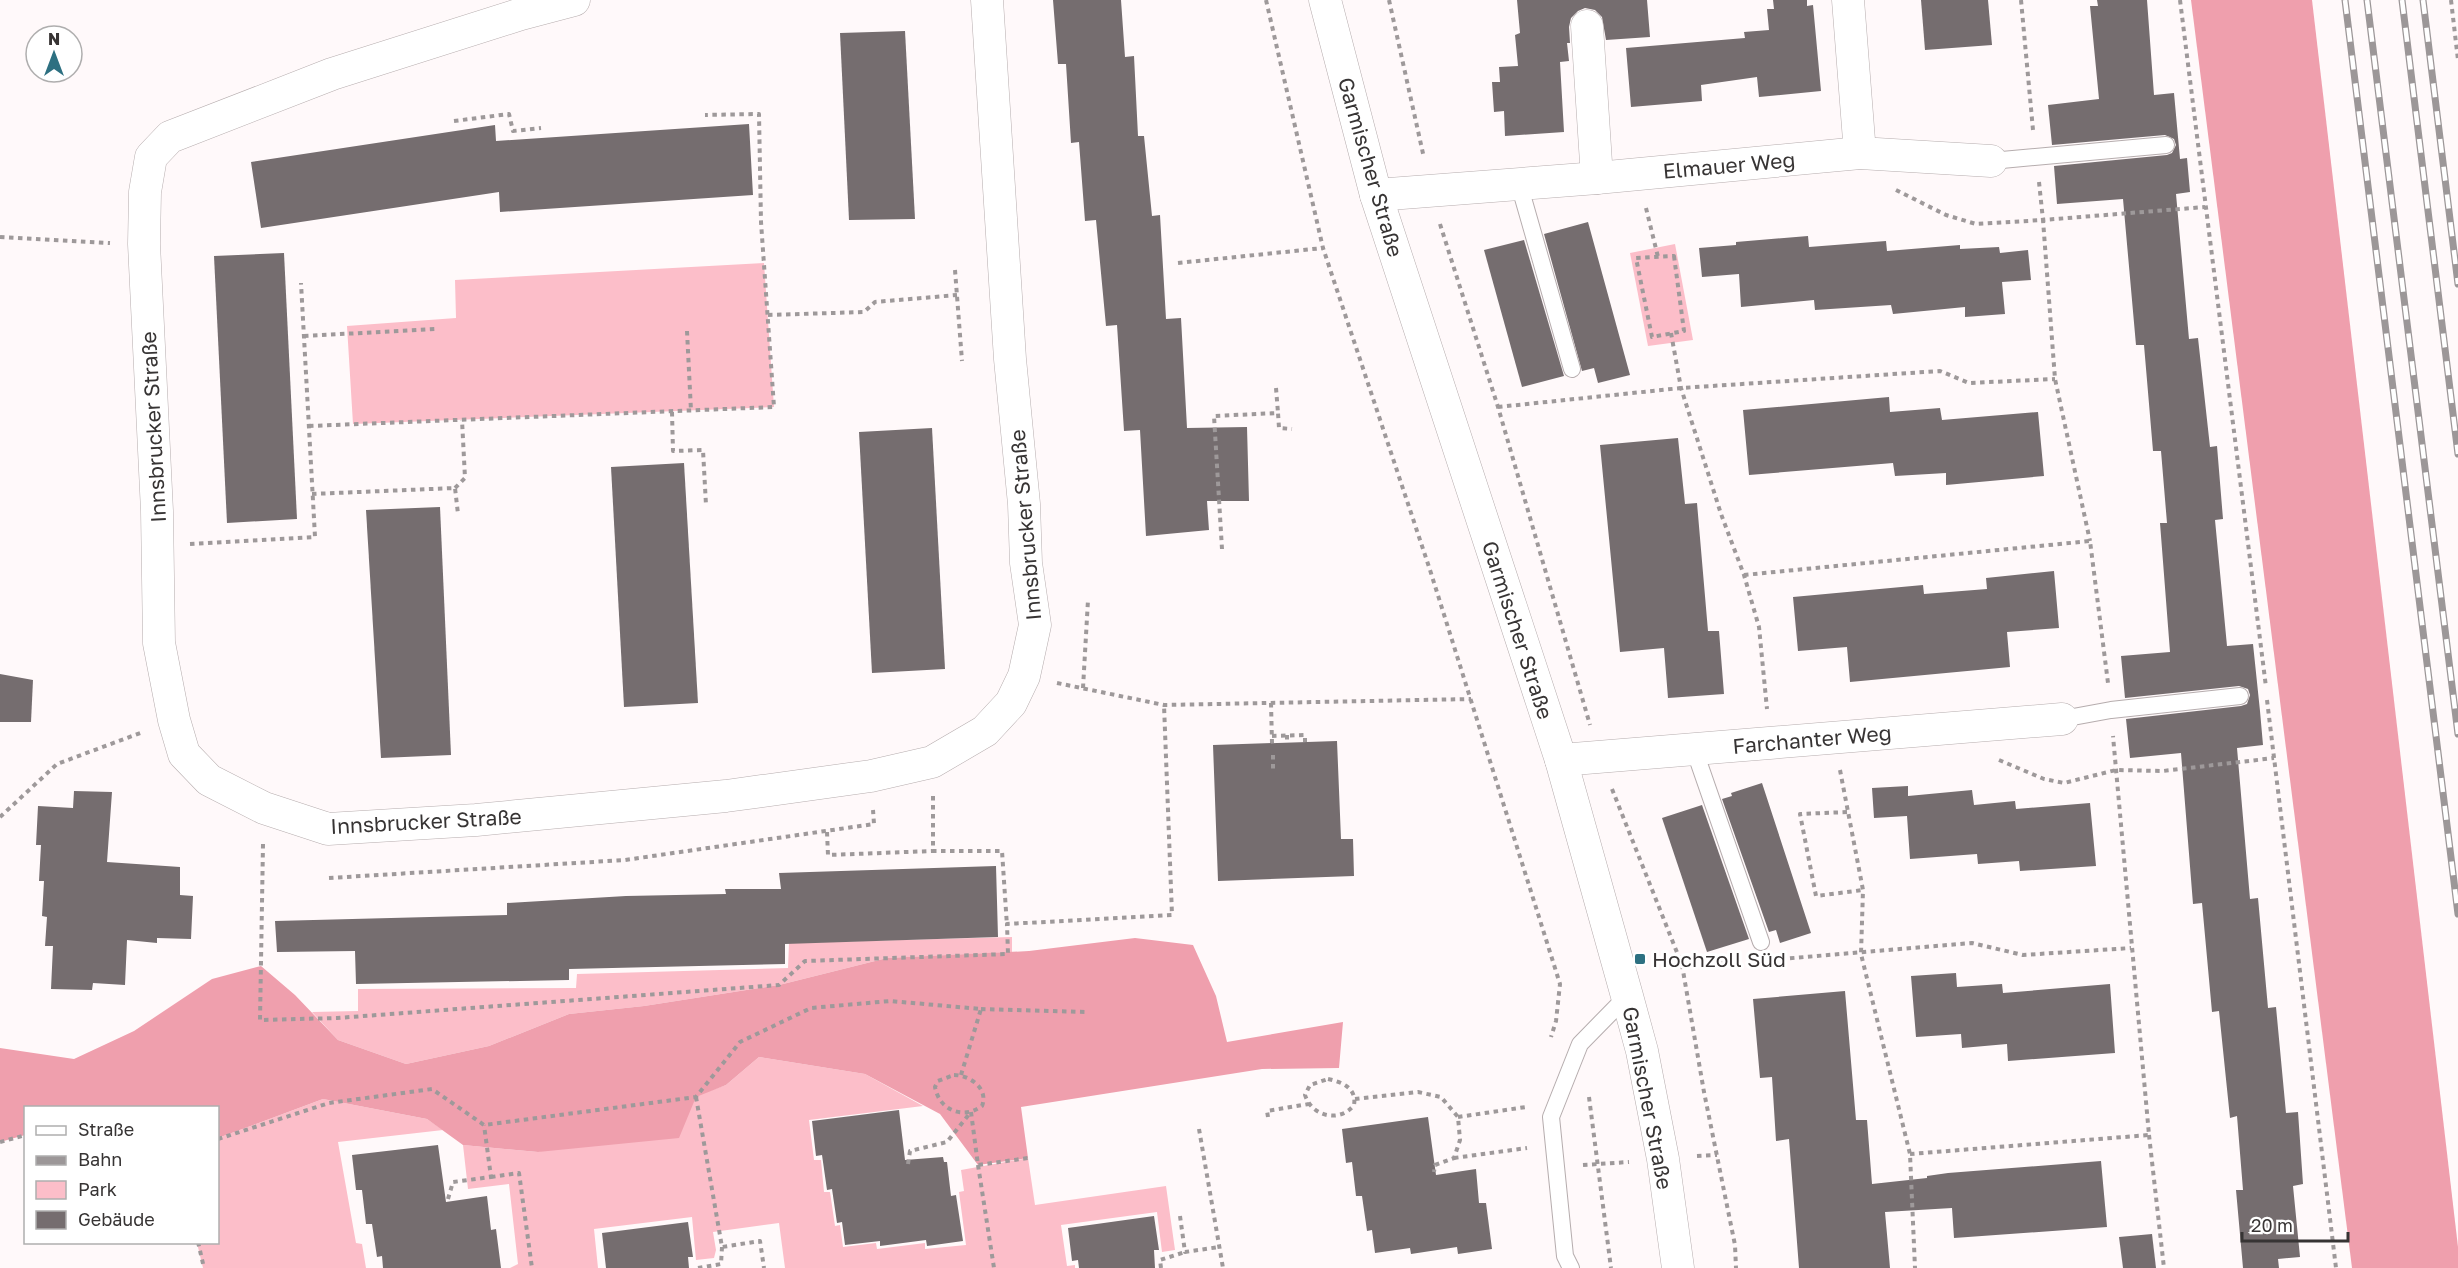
<svg xmlns="http://www.w3.org/2000/svg" width="2458" height="1268" font-family="'Golos Text',sans-serif">
<style>
.green{fill:#fcbec9}
.forest{fill:#ef9fad}
.building{fill:#756d6f}
.lines{fill:none;stroke-linecap:round;stroke-linejoin:round}
.lane-casing{stroke:#b6adae;stroke-width:18}
.street-casing{stroke:#b6adae;stroke-width:33}
.path{stroke:#9e999a;stroke-width:4;stroke-dasharray:4.5 4.5;stroke-linecap:butt}
.lane{stroke:#fff;stroke-width:16}
.street{stroke:#fff;stroke-width:32}
.rail-casing{stroke:#9c9798;stroke-width:7}
.rail{stroke:#fff;stroke-width:4.5;stroke-dasharray:14;stroke-linecap:butt}
.poi-dot{fill:#2d7081;stroke:#fff;stroke-width:2}
.labels{text-anchor:middle;dominant-baseline:central;stroke-width:6;stroke-linejoin:round;paint-order:stroke}
.street-label{font-size:21px;fill:#373434;stroke:#fff}
.poi-label{font-size:21px;fill:#373434;stroke:#fff;text-anchor:start}
</style>
<rect width="100%" height="100%" fill="#fff9fa"/>
<g class="green">
<polygon points="1675,244 1693,340 1648,346 1630,253"/>
<polygon points="764,263 774,407 353,424 347,326 456,318 455,280"/>
<polygon points="1012,937 1012,952 887,958 779,985 644,1006 569,1014 489,1046 406,1064 338,1040 312,1012 358,1011 358,989 576,988 577,974 788,968 789,943"/>
<polygon points="759,1057 865,1074 923,1106 809,1120 814,1160 821,1160 824,1192 830,1192 835,1226 840,1225 843,1247 876,1243 877,1249 925,1243 925,1249 966,1245 959,1192 964,1191 961,1170 1028,1158 1035,1205 1166,1186 1175,1250 1162,1252 1157,1212 1061,1225 1067,1266 1075,1265 1075,1268 785,1268 779,1223 713,1232 716,1250 714,1258 696,1260 692,1217 594,1229 598,1268 510,1268 518,1264 509,1184 468,1189 463,1145 538,1152 726,1085"/>
<polygon points="323,1099 427,1119 443,1130 338,1142 356,1243 362,1244 366,1268 203,1268 197,1243 218,1242 218,1138"/>
</g>
<g class="forest">
<polygon points="2191,0 2312,0 2458,1247 2458,1268 2352,1268"/>
<polygon points="1135,938 1193,945 1216,996 1227,1042 1343,1022 1339,1068 1262,1069 1021,1107 1028,1158 978,1165 940,1114 865,1074 759,1057 726,1085 696,1097 679,1138 538,1152 463,1145 427,1119 323,1099 218,1138 218,1108 26,1108 25,1135 0,1142 0,1048 74,1059 134,1031 212,979 261,966 295,995 338,1040 406,1064 489,1046 569,1014 644,1006 779,985 887,958 1029,951"/>
</g>
<g class="building">
<polygon points="1053,0 1121,0 1125,57 1134,56 1138,136 1144,136 1152,216 1160,215 1166,319 1181,318 1187,428 1247,427 1249,501 1207,501 1209,530 1146,536 1140,430 1124,431 1117,325 1106,326 1096,220 1085,221 1079,142 1071,143 1066,64 1058,64"/>
<polygon points="1517,0 1647,0 1650,37 1606,40 1602,17 1595,10 1585,8 1578,11 1571,18 1569,27 1570,43 1567,43 1569,61 1560,62 1564,132 1505,136 1504,111 1494,112 1492,82 1500,82 1499,67 1518,66 1515,35 1520,33"/>
<polygon points="1773,0 1807,0 1807,6 1813,5 1821,91 1759,97 1757,77 1701,85 1702,101 1631,107 1626,48 1745,38 1744,32 1769,30 1767,9 1774,9"/>
<polygon points="1921,0 1988,0 1992,45 1925,50"/>
<polygon points="2097,0 2147,0 2154,95 2174,93 2180,159 2187,158 2190,192 2176,194 2189,339 2198,338 2210,447 2217,446 2223,519 2215,520 2227,646 2253,644 2260,711 2263,745 2237,748 2250,899 2258,898 2268,1008 2276,1007 2286,1113 2298,1112 2303,1184 2293,1186 2300,1257 2278,1259 2279,1268 2243,1268 2236,1190 2243,1190 2237,1116 2230,1118 2219,1011 2212,1012 2202,903 2193,904 2181,753 2130,758 2126,719 2241,706 2247,704 2250,695 2248,689 2239,686 2125,698 2121,656 2170,652 2160,523 2167,523 2161,451 2153,451 2144,345 2136,345 2123,199 2057,204 2054,166 2167,155 2172,153 2176,145 2174,139 2165,135 2052,145 2048,105 2099,99 2090,6 2098,6"/>
<polygon points="905,31 915,219 849,220 840,33"/>
<polygon points="749,124 753,195 500,212 499,192 261,228 251,162 495,125 496,141"/>
<polygon points="1588,222 1630,375 1598,383 1594,368 1582,371 1544,234"/>
<polygon points="1808,236 1809,247 1886,241 1887,251 1960,245 1960,249 1999,247 2000,253 2028,250 2031,280 2002,282 2005,314 1965,317 1965,307 1893,314 1891,305 1815,310 1814,300 1741,307 1739,274 1702,277 1699,248 1736,245 1736,242"/>
<polygon points="1524,240 1564,376 1522,387 1484,250"/>
<polygon points="284,253 297,519 227,523 214,256"/>
<polygon points="1889,397 1890,412 1940,408 1942,420 2038,412 2044,476 1946,485 1946,473 1895,476 1893,463 1749,475 1743,410"/>
<polygon points="932,428 945,669 872,673 859,432"/>
<polygon points="1678,438 1685,504 1697,503 1708,631 1719,631 1724,694 1668,698 1664,648 1620,652 1600,445"/>
<polygon points="684,463 698,703 624,707 611,467"/>
<polygon points="440,507 451,755 381,758 366,510"/>
<polygon points="2054,571 2059,628 2007,632 2010,667 1850,682 1847,647 1798,651 1793,597 1923,585 1924,594 1987,589 1986,578"/>
<polygon points="0,674 33,680 31,722 0,722"/>
<polygon points="1337,741 1341,839 1353,839 1354,876 1218,881 1213,745"/>
<polygon points="1762,783 1811,933 1780,943 1776,930 1769,932 1722,799 1732,796 1731,793"/>
<polygon points="1908,786 1908,796 1972,790 1974,805 2015,801 2016,809 2090,803 2096,866 2020,871 2019,861 1978,864 1977,854 1910,859 1907,816 1874,818 1872,788"/>
<polygon points="74,791 112,792 107,862 180,867 180,895 193,896 191,939 157,938 157,943 127,940 125,985 93,983 92,990 51,989 53,946 45,946 47,917 42,916 44,881 39,881 41,845 36,845 38,806 73,808"/>
<polygon points="1702,805 1749,939 1707,952 1662,818"/>
<polygon points="996,866 998,937 785,944 785,964 569,969 569,980 356,984 355,951 277,952 275,921 507,915 507,903 626,896 726,894 725,889 781,889 779,873"/>
<polygon points="1956,973 1957,987 2002,984 2003,993 2110,984 2115,1053 2008,1061 2007,1044 1962,1048 1961,1034 1916,1037 1911,976"/>
<polygon points="1845,991 1856,1120 1867,1120 1872,1184 1927,1178 1927,1176 1948,1173 2101,1161 2107,1227 1954,1238 1952,1208 1885,1212 1890,1268 1799,1268 1789,1139 1776,1141 1772,1077 1760,1078 1753,999"/>
<polygon points="899,1110 905,1160 943,1157 944,1162 947,1162 951,1196 956,1195 963,1241 927,1246 926,1240 880,1246 880,1241 845,1245 842,1222 837,1223 832,1189 827,1190 822,1155 816,1156 812,1121"/>
<polygon points="1428,1117 1436,1175 1476,1169 1479,1203 1486,1203 1492,1249 1458,1254 1457,1247 1411,1254 1410,1248 1375,1253 1372,1230 1367,1231 1362,1196 1356,1196 1352,1162 1346,1163 1342,1129"/>
<polygon points="438,1145 446,1202 487,1196 491,1230 496,1229 501,1268 383,1268 382,1256 377,1257 372,1224 366,1224 362,1190 356,1190 352,1155"/>
<polygon points="1154,1216 1159,1250 1154,1250 1155,1268 1079,1268 1078,1260 1072,1261 1068,1228"/>
<polygon points="688,1222 693,1257 688,1257 689,1268 606,1268 602,1233"/>
<polygon points="2152,1234 2156,1268 2123,1268 2119,1237"/>
</g>
<g class="lines">
<defs>
<g id="lane">
<polyline points="1991,161 2166,145"/>
<polyline points="1519,184 1572,369"/>
<polyline points="2062,719 2111,710 2240,696"/>
<polyline points="1694,749 1761,942"/>
<polyline points="1571,1268 1565,1256 1551,1117 1580,1044 1627,996"/>
</g>
<g id="street">
<polyline points="574,0 521,14 332,74 170,137 151,157 145,192 144,244 157,511 159,643 174,720 184,754 209,780 264,808 328,829 476,820 726,796 871,776 932,762 985,731 1011,703 1024,676 1035,625 1026,563 1024,504 1010,359 987,0"/>
<polyline points="1325,0 1376,195 1561,760 1627,996 1642,1051 1663,1159 1678,1268"/>
<polyline points="1848,0 1860,153"/>
<polyline points="1587,26 1597,178"/>
<polyline points="1376,195 1597,178 1860,153 1991,161"/>
<polyline points="1561,760 2062,719"/>
</g>
</defs>
<use href="#lane" class="lane-casing"/>
<use href="#street" class="street-casing"/>
<g class="path">
<polyline points="1266,0 1323,248 1430,570 1560,984 1556,1021 1551,1037"/>
<polyline points="1389,0 1424,158"/>
<polyline points="2021,0 2033,130"/>
<polyline points="2180,0 2266,687"/>
<polyline points="2451,0 2458,60"/>
<polyline points="454,121 509,114 513,131 541,128"/>
<polyline points="2039,182 2043,220 2205,207"/>
<polyline points="1896,190 1946,215 1976,224 2043,220 2055,379 2090,541"/>
<polyline points="1646,208 1658,257"/>
<polyline points="1440,224 1498,407 1590,725"/>
<polyline points="0,237 110,243"/>
<polygon points="1674,256 1684,331 1652,337 1636,258"/>
<polyline points="1178,263 1323,248"/>
<polyline points="955,270 962,361"/>
<polyline points="768,315 864,312 875,302 957,295"/>
<polyline points="687,331 691,411"/>
<polyline points="1671,333 1681,388 1721,514 1744,575 1759,627 1767,709"/>
<polyline points="304,336 436,329"/>
<polyline points="1276,388 1278,413"/>
<polyline points="1498,407 1681,388 1940,371 1969,383 2055,379"/>
<polyline points="672,412 673,451 703,450 706,505"/>
<polyline points="309,426 774,407 761,222 759,114 705,115"/>
<polyline points="455,488 465,478 462,420"/>
<polyline points="312,494 455,488 458,514"/>
<polyline points="190,544 315,537 301,283"/>
<polyline points="1222,549 1214,416 1278,413 1279,428 1292,429"/>
<polyline points="1744,575 2090,541 2108,683"/>
<polyline points="1057,683 1164,705 1471,699"/>
<polyline points="1083,688 1088,600"/>
<polyline points="2267,700 2336,1268"/>
<polyline points="1271,703 1272,743"/>
<polyline points="1287,735 1287,743"/>
<polyline points="1272,736 1305,735 1305,742"/>
<polyline points="1273,755 1273,770"/>
<polyline points="1999,760 2044,779 2064,783 2116,770 2163,771 2274,758"/>
<polyline points="1840,770 1863,890 1861,954 1910,1154 1915,1268"/>
<polyline points="1612,789 1682,965 1704,1092 1735,1245 1736,1268"/>
<polyline points="933,796 933,851 1002,851 1007,926"/>
<polyline points="1847,812 1800,814 1816,896 1863,890"/>
<polyline points="0,817 57,764 143,732"/>
<polyline points="827,832 828,855 933,851"/>
<polyline points="263,844 260,1020 337,1018 779,985 805,961 1008,954 1007,924 1172,915 1164,705"/>
<polyline points="329,878 625,860 874,824 873,810"/>
<polyline points="1781,959 1972,943 2023,955 2131,948"/>
<polyline points="1682,965 1744,961"/>
<polyline points="981,1009 1088,1012"/>
<path d="M954,1075c15,0 35,13 28,31 -19,14 -43,4 -47,-19l3,-6z"/>
<path d="M1328,1079c14,3 29,9 26,26 -14,18 -42,12 -49,-10l5,-10z"/>
<polyline points="696,1097 722,1247 760,1241 764,1268"/>
<polyline points="1589,1097 1611,1268"/>
<polyline points="1355,1099 1418,1092 1441,1097 1458,1117 1460,1140 1454,1158 1435,1165 1434,1172"/>
<polyline points="971,1112 978,1165 1028,1158"/>
<polyline points="1268,1117 1267,1111 1309,1104"/>
<polyline points="1458,1117 1526,1107"/>
<polyline points="1199,1129 1223,1268"/>
<polyline points="2149,1135 2164,1268"/>
<polyline points="218,1139 329,1103 432,1089 484,1125 696,1097 740,1042 811,1008 890,1001 981,1009 961,1075"/>
<polyline points="0,1142 26,1135"/>
<polyline points="1910,1154 2149,1135 2113,736"/>
<polyline points="1697,1156 1717,1155"/>
<polyline points="1454,1158 1527,1148"/>
<polyline points="908,1164 910,1151 947,1142 970,1113"/>
<polyline points="978,1165 994,1268"/>
<polyline points="1583,1165 1629,1162"/>
<polyline points="491,1177 519,1173 532,1268"/>
<polyline points="448,1199 453,1182 491,1177 484,1125"/>
<polyline points="1180,1216 1185,1252 1219,1247"/>
<polyline points="198,1242 204,1268"/>
<polyline points="698,1268 721,1264 722,1247"/>
<polyline points="1161,1268 1160,1260 1185,1252"/>
</g>
<use href="#lane" class="lane"/>
<use href="#street" class="street"/>
<defs>
<g id="rail">
<polyline points="2345,0 2458,914"/>
<polyline points="2367,0 2458,734"/>
<polyline points="2402,0 2458,454"/>
<polyline points="2423,0 2458,284"/>
</g>
</defs>
<use href="#rail" class="rail-casing"/>
<use href="#rail" class="rail"/>
</g>
<rect class="poi-dot" x="1634" y="953" width="12" height="12" rx="3"/>
<g class="labels">
<g class="street-label">
<text transform="translate(1729 165) rotate(-5)">Elmauer Weg</text>
<text transform="translate(1371 167) rotate(74)">Garmischer Straße</text>
<text transform="translate(153 427) rotate(-93)">Innsbrucker Straße</text>
<text transform="translate(1025 525) rotate(-95)">Innsbrucker Straße</text>
<text transform="translate(1518 630) rotate(72)">Garmischer Straße</text>
<text transform="translate(1812 739) rotate(-5)">Farchanter Weg</text>
<text transform="translate(426 821) rotate(-3)">Innsbrucker Straße</text>
<text transform="translate(1648 1098) rotate(79)">Garmischer Straße</text>
</g>
<g class="poi-label">
<text x="1652" y="959">Hochzoll Süd</text>
</g>
</g>
<rect x="24" y="1106" width="195" height="138" fill="#ffffff" stroke="#afaeae" stroke-width="1.5"/>
<rect x="36" y="1126" width="30" height="9" fill="#ffffff" stroke="#afaeae" stroke-width="1.5"/>
<text x="78" y="1136" font-size="18" fill="#373434">Straße</text>
<rect x="36" y="1156" width="30" height="9" fill="#9c9798" stroke="#afaeae" stroke-width="1.5"/>
<text x="78" y="1166" font-size="18" fill="#373434">Bahn</text>
<rect x="36" y="1181" width="30" height="18" fill="#fcbec9" stroke="#afaeae" stroke-width="1.5"/>
<text x="78" y="1196" font-size="18" fill="#373434">Park</text>
<rect x="36" y="1211" width="30" height="18" fill="#756d6f" stroke="#afaeae" stroke-width="1.5"/>
<text x="78" y="1226" font-size="18" fill="#373434">Gebäude</text>
<g transform="translate(54 54)"><circle r="28" fill="#ffffff" stroke="#afaeae" stroke-width="1.5"/>
<path d="M0-4.5L10 22L0 15L-10 22Z" fill="#2d7081"/>
<text y="-9" font-size="16" font-weight="bold" text-anchor="middle" fill="#373434">N</text>
</g>
<path d="M2242 1232v9h106v-9" fill="none" stroke="#373434" stroke-width="3"/>
<text x="2251" y="1232" font-size="18" fill="#373434" stroke="#ffffff" stroke-width="4.5" paint-order="stroke">20 m</text>
</svg>
